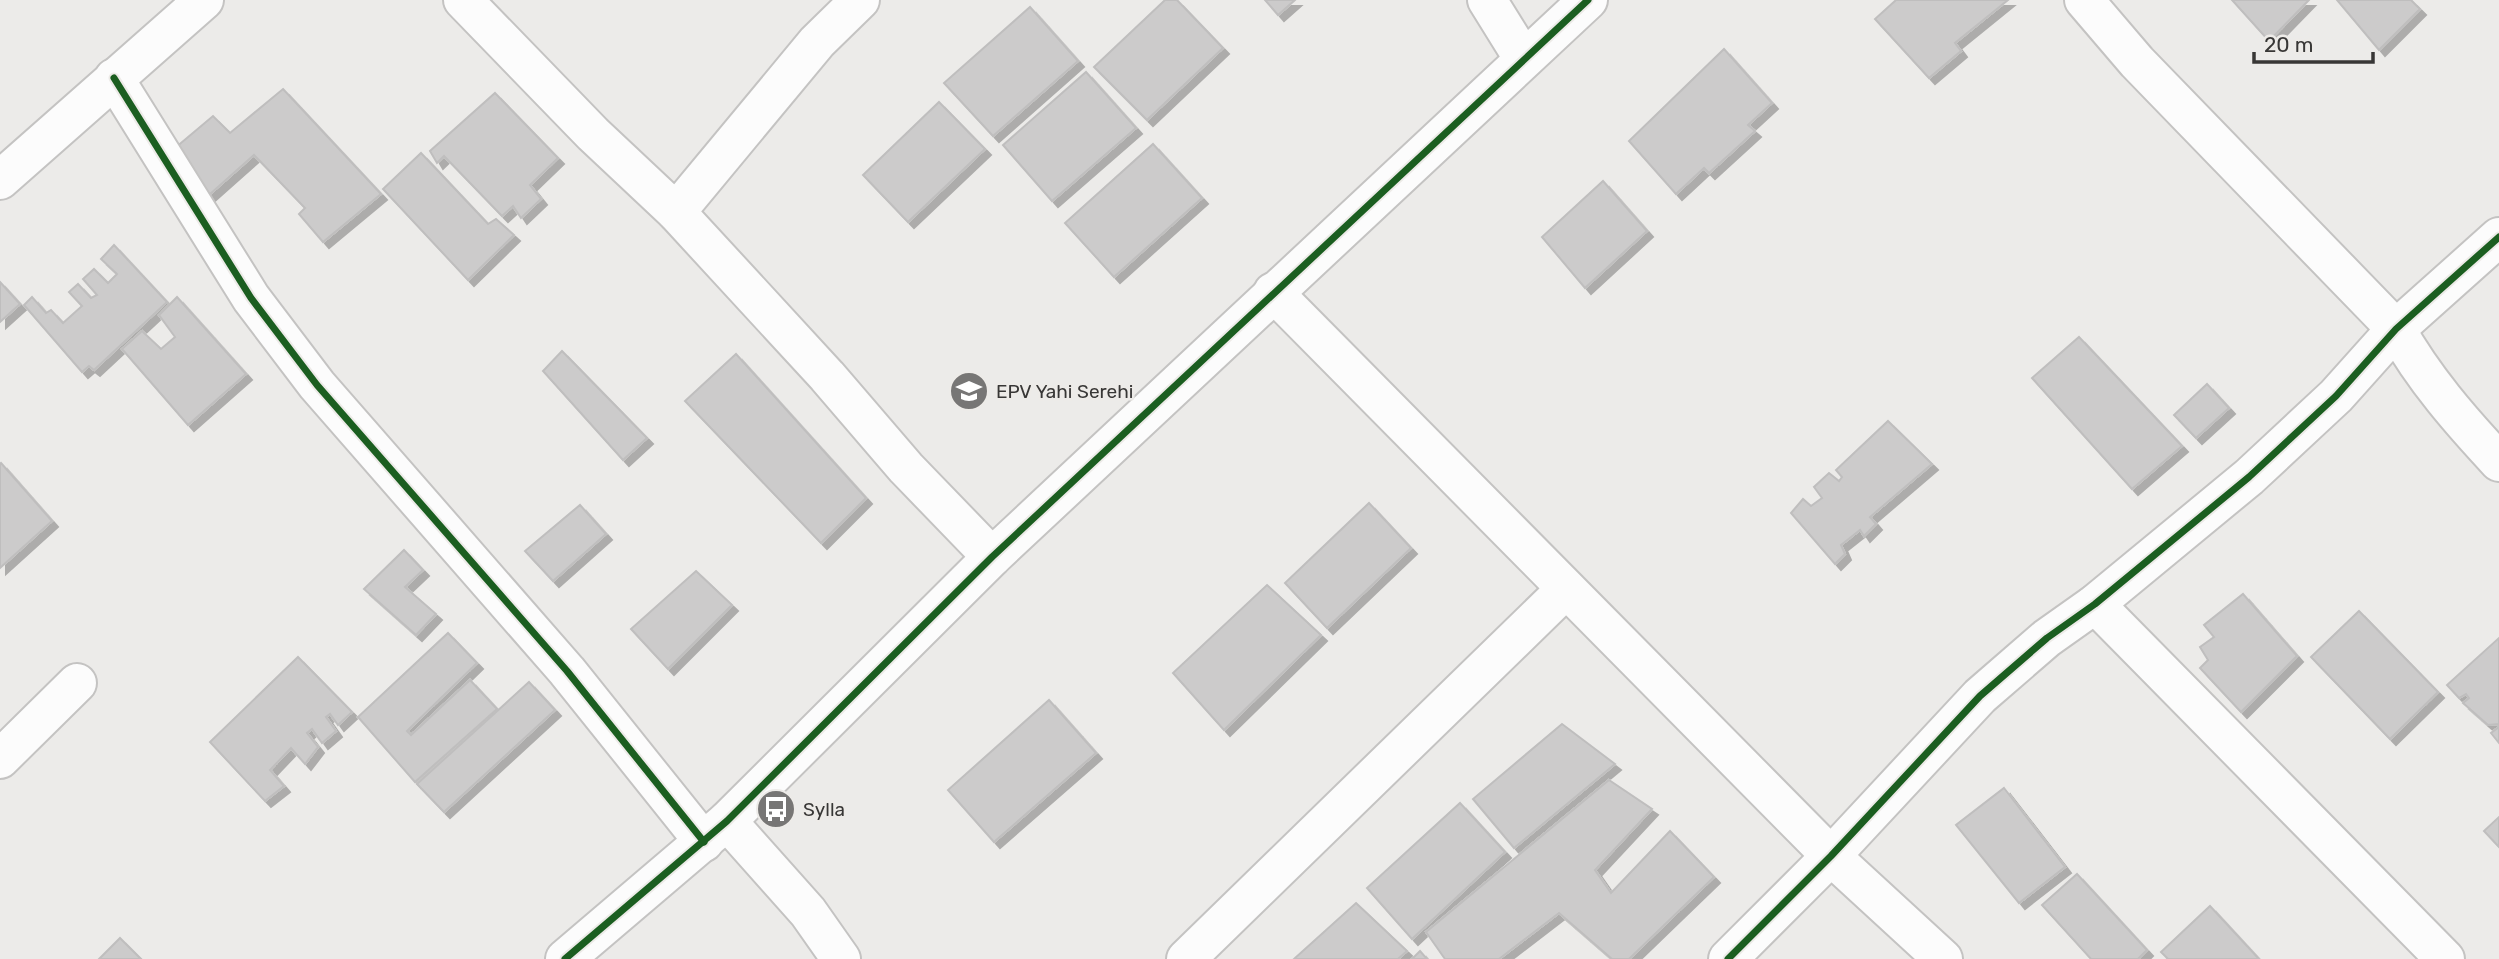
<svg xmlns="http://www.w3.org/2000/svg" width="2499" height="959" font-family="Rubik,sans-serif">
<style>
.building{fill:#cccbcb;stroke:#bfbebe;stroke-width:2;filter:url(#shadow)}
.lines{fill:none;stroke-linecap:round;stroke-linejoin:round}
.street-casing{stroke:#c4c3c2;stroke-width:42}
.secondary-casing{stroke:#c4c3c2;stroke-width:42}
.street{stroke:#fcfcfc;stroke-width:38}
.secondary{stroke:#fcfcfc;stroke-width:38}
.cycleway-casing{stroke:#edebe8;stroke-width:11}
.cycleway{stroke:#1b5e20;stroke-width:7}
.labels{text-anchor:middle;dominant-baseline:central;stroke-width:5;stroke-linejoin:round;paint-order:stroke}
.poi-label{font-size:19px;fill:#383736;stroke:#edebe8;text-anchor:start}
</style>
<defs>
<filter id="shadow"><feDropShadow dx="6" dy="6" stdDeviation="0" flood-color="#0004"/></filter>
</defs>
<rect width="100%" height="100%" fill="#ecebe9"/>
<g class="building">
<polygon points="1165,0 1177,0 1223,48 1147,120 1094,67"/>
<polygon points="1265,0 1295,0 1278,15"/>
<polygon points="1896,0 2008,0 1955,43 1961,51 1929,78 1875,19"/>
<polygon points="2232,0 2309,0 2269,41"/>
<polygon points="2337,0 2411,0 2420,9 2379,50"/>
<polygon points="1030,7 1078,61 993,136 944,83"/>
<polygon points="1724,49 1772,103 1748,125 1755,131 1709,173 1704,168 1676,194 1629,141"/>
<polygon points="1086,72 1136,128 1052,201 1003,145"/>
<polygon points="283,89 381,194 323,242 299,214 305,208 254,155 200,203 168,154 213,116 230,133"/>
<polygon points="495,93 558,158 530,185 541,199 521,218 513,206 502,216 444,156 437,163 430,151"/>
<polygon points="939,102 985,149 908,222 863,175"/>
<polygon points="1153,144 1202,198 1114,277 1065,223"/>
<polygon points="421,153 488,224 496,219 514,235 468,280 383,189"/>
<polygon points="1603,181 1647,231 1585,288 1542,237"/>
<polygon points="114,245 167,302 94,370 89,366 82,372 24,305 32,297 46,313 51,310 63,323 82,306 69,292 78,284 91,298 97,295 83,279 94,269 108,283 117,274 101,259"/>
<polygon points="0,282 20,304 0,322"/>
<polygon points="177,297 246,374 188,425 122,349 142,331 161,349 175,337 159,315"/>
<polygon points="2079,337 2182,446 2132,489 2032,378"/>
<polygon points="562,351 647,438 623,460 543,371"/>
<polygon points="736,354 866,498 821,543 685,401"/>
<polygon points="2207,384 2229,408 2196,438 2174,415"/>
<polygon points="1888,421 1932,464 1870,517 1876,524 1864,536 1860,530 1841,545 1845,554 1835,564 1791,513 1803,499 1811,506 1822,498 1814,487 1829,473 1839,481 1842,477 1836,470"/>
<polygon points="1,463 52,521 0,568 0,464"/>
<polygon points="1369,503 1411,548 1327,628 1285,583"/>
<polygon points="580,505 606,534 553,581 525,551"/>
<polygon points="404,550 423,570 405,587 436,614 416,635 364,589"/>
<polygon points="696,571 732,605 668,669 631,629"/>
<polygon points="1267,585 1321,635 1224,730 1173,673"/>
<polygon points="2243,594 2297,656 2241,712 2200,668 2208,660 2200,647 2214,637 2204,625"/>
<polygon points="2359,611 2438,692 2390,739 2311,657"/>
<polygon points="448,633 477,663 407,731 411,735 470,680 497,709 415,782 358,717"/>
<polygon points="2499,638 2499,724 2488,725 2463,703 2469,698 2466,694 2459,698 2447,685"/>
<polygon points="298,657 352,712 338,725 330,714 326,717 336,731 322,743 312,729 307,733 318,747 305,764 291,748 270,770 284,786 265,801 210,742"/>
<polygon points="529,682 555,710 444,812 417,784"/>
<polygon points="1049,700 1096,753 994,842 948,790"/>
<polygon points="1562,724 1615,764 1514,848 1473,799"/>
<polygon points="2499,727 2499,743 2491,733"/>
<polygon points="1609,780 1652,809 1595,870 1611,893 1670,831 1714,877 1629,959 1612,959 1559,913 1499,959 1445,959 1426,932"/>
<polygon points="2004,788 2065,867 2019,903 1956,825"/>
<polygon points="1460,803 1505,852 1412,939 1367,888"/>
<polygon points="2499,817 2499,847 2484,831"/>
<polygon points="2077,874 2147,950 2138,959 2091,959 2042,905"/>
<polygon points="1356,903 1407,951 1398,959 1294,959"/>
<polygon points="2210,906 2259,959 2168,959 2161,952"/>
<polygon points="120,938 141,959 99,959"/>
<polygon points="1420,951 1427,959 1412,959"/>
</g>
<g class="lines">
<defs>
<g id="street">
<polyline points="463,0 593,134 676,212 827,376 906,468 992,557"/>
<polyline points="1487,0 1523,58"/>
<path d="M2084,0l53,62 259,267c28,50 64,91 103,133"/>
<polyline points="114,78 251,298 317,385 567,671 704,842"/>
<polyline points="0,180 204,0"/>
<polyline points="676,212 817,42 860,0"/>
<polyline points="1273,292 1831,856 1943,959"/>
<polyline points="2095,604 2445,959"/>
<polyline points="0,759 77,683"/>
<polyline points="727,821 808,912 841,959"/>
<polyline points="1186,959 1566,589"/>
<polyline points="1728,959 1831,856 1980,696 2047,638 2095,604 2249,477 2336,396 2396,329 2499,237"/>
</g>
<polyline id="secondary" points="565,959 727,821 992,557 1588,0"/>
</defs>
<use href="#street" class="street-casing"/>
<use href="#secondary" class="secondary-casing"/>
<use href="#street" class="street"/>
<use href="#secondary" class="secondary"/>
<defs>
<g id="cycleway">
<polyline points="114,78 251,298 317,385 567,671 704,842"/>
<polyline points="565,959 727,821 992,557 1588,0"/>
<polyline points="1728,959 1831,856 1980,696 2047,638 2095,604 2249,477 2336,396 2396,329 2499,237"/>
</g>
</defs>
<use href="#cycleway" class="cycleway-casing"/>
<use href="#cycleway" class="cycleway"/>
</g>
<defs>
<symbol id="school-disc" viewBox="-11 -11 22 22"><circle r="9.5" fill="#777675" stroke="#edebe8"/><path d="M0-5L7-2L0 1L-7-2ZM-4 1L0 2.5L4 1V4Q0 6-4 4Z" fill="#fff"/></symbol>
<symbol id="bus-disc" viewBox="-11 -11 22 22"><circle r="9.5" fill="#777675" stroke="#edebe8"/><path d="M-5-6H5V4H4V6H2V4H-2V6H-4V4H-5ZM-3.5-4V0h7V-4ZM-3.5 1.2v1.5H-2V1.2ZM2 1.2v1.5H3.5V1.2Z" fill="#fff"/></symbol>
</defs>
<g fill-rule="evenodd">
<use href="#school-disc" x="947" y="369" width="44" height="44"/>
<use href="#bus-disc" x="754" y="787" width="44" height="44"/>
</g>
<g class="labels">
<g class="poi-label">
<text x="996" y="391">EPV Yahi Serehi</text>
<text x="803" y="809">Sylla</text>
</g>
</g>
<path d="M2254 52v10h119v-10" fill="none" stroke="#383736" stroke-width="3.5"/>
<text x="2264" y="52" font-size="21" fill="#383736" stroke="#edebe8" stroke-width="5" paint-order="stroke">20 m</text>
</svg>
